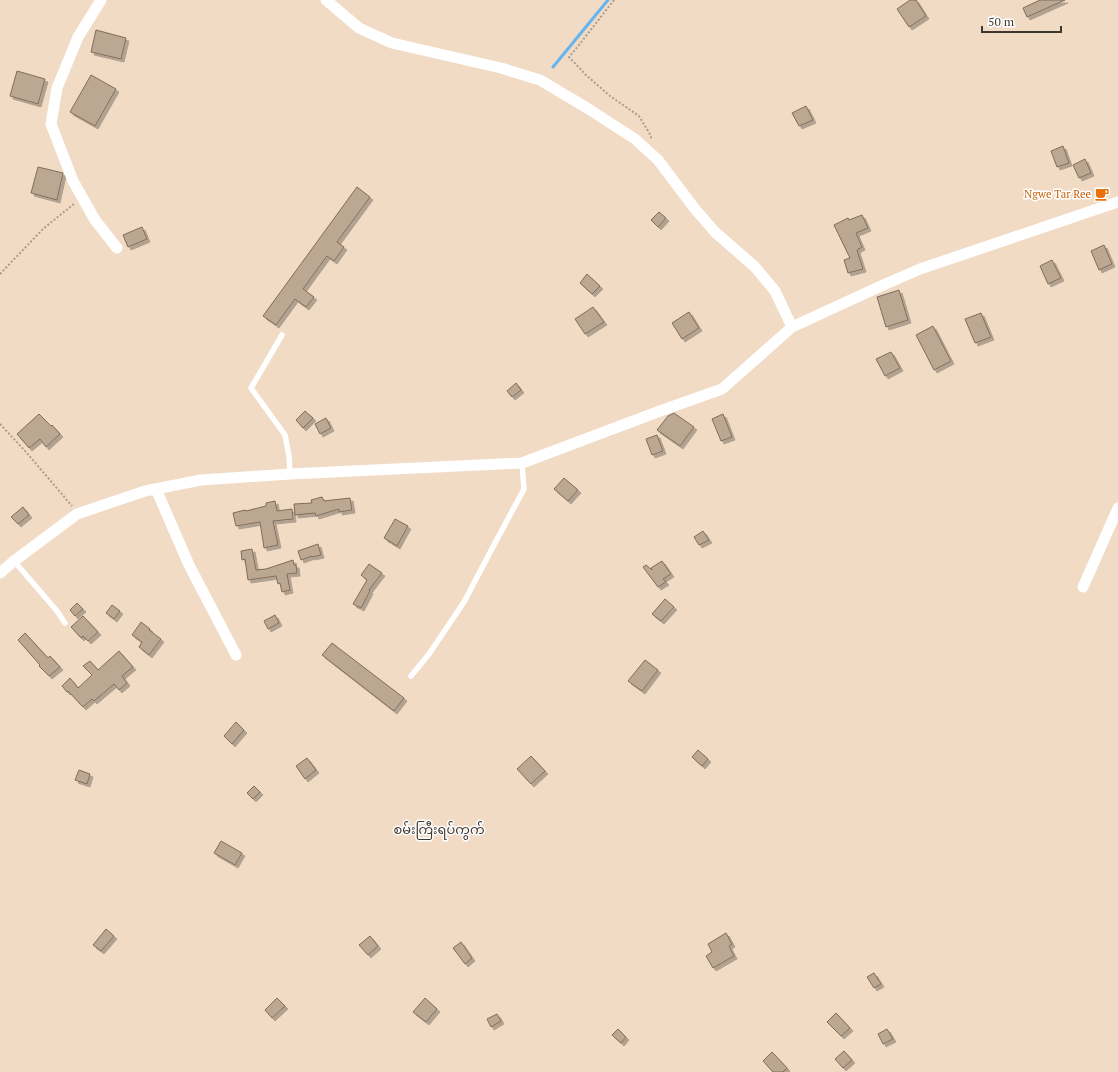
<svg xmlns="http://www.w3.org/2000/svg" width="1118" height="1072" font-family="'PT Serif','Noto Sans Myanmar',serif">
<style>
.lines{fill:none;stroke-linecap:round;stroke-linejoin:round}
.stream{stroke:#66b5ef;stroke-width:3}
.building{fill:#bca793;stroke:#806c59;filter:url(#shadow)}
.path{stroke:#ad9c8b;stroke-width:2;stroke-dasharray:2 2;stroke-linecap:butt}
.lane{stroke:#fff;stroke-width:5.5}
.street{stroke:#fff;stroke-width:11}
.labels{text-anchor:middle;dominant-baseline:central;stroke-width:3;stroke-linejoin:round;paint-order:stroke}
.food-label{font-size:11px;fill:#c56008;stroke:#fff;text-anchor:end}
.quarter-label{font-size:13px;fill:#40382f;stroke:#fff}
</style>
<defs>
<filter id="shadow"><feDropShadow dx="3" dy="3" stdDeviation="0" flood-color="#0004"/></filter>
</defs>
<rect width="100%" height="100%" fill="#f1dbc5"/>
<g class="lines">
<polyline class="stream" points="553,67 608,0"/>
</g>
<g class="building">
<polygon points="910,0 916,0 926,16 909,27 897,9"/>
<polygon points="1040,0 1065,0 1027,17 1023,8"/>
<polygon points="96,30 126,38 121,59 91,52"/>
<polygon points="17,71 45,79 38,104 10,96"/>
<polygon points="91,75 116,89 95,126 70,112"/>
<polygon points="806,106 813,120 799,126 792,113"/>
<polygon points="1063,146 1069,163 1057,167 1051,151"/>
<polygon points="1085,159 1091,173 1079,178 1073,165"/>
<polygon points="38,167 63,173 57,200 31,193"/>
<polygon points="357,187 370,197 337,242 344,247 334,261 327,256 303,289 314,297 306,307 295,299 276,325 263,316"/>
<polygon points="659,212 666,218 658,227 651,220"/>
<polygon points="862,215 868,228 856,233 862,247 857,250 863,269 848,273 844,260 850,258 834,225 848,218 849,220"/>
<polygon points="142,227 147,239 128,247 123,235"/>
<polygon points="1104,245 1112,264 1099,270 1091,251"/>
<polygon points="1052,260 1061,278 1048,284 1040,266"/>
<polygon points="587,274 600,286 592,294 580,283"/>
<polygon points="899,290 908,320 886,327 877,297"/>
<polygon points="593,307 604,322 585,334 575,319"/>
<polygon points="689,312 699,328 682,339 672,323"/>
<polygon points="981,313 991,337 975,343 965,319"/>
<polygon points="933,326 951,361 934,370 916,335"/>
<polygon points="891,352 900,368 885,376 876,359"/>
<polygon points="516,383 521,390 512,397 507,391"/>
<polygon points="305,411 313,418 303,428 296,420"/>
<polygon points="674,413 694,427 680,446 657,430 668,416"/>
<polygon points="39,414 51,426 52,425 60,434 46,447 40,439 29,448 17,434"/>
<polygon points="723,414 732,437 721,441 712,419"/>
<polygon points="326,418 331,428 320,434 315,424"/>
<polygon points="657,435 663,451 652,455 646,439"/>
<polygon points="564,478 578,490 568,501 554,489"/>
<polygon points="322,497 324,501 350,498 352,510 339,512 339,509 316,516 315,513 295,515 294,504 312,503 311,500"/>
<polygon points="275,501 277,511 292,509 293,519 273,521 278,545 264,548 260,522 236,526 233,513 245,510 246,511 266,506 266,503"/>
<polygon points="23,507 29,515 18,524 11,517"/>
<polygon points="395,519 408,526 397,546 384,538"/>
<polygon points="703,531 709,540 699,545 694,537"/>
<polygon points="318,544 321,555 312,557 312,556 301,560 298,551"/>
<polygon points="252,549 256,570 266,569 293,560 294,565 296,565 297,573 287,574 290,590 282,592 280,583 278,584 276,576 248,580 245,559 242,560 241,551"/>
<polygon points="662,561 671,574 663,579 666,582 658,587 643,567 646,565 652,570 651,568"/>
<polygon points="369,564 382,573 369,590 370,591 361,608 353,604 367,580 361,575"/>
<polygon points="665,599 674,607 661,621 652,614"/>
<polygon points="77,603 83,609 75,616 70,610"/>
<polygon points="112,605 120,611 114,619 106,613"/>
<polygon points="275,615 279,623 268,629 264,621"/>
<polygon points="83,616 98,632 88,641 83,636 81,638 71,627"/>
<polygon points="141,622 150,629 149,630 161,639 149,655 139,647 142,642 132,635"/>
<polygon points="25,633 48,658 50,656 60,667 49,676 39,666 40,665 18,640"/>
<polygon points="332,643 404,698 394,711 322,655"/>
<polygon points="119,651 133,667 122,676 127,683 119,690 114,684 94,701 92,699 83,707 68,691 67,692 62,686 70,678 78,688 92,675 83,666 90,661 98,670"/>
<polygon points="645,660 658,670 642,691 628,681"/>
<polygon points="236,722 244,730 232,744 224,736"/>
<polygon points="698,750 708,759 702,766 692,757"/>
<polygon points="531,756 545,771 531,784 517,769"/>
<polygon points="307,758 316,770 305,779 296,766"/>
<polygon points="79,770 90,774 87,784 75,780"/>
<polygon points="254,786 260,792 253,799 247,793"/>
<polygon points="221,841 242,853 235,865 214,853"/>
<polygon points="106,929 114,936 101,951 93,945"/>
<polygon points="726,933 732,944 729,946 734,956 713,968 706,956 712,952 708,944"/>
<polygon points="370,936 378,946 368,955 359,945"/>
<polygon points="461,942 472,958 465,964 453,948"/>
<polygon points="874,973 881,984 874,988 867,977"/>
<polygon points="277,998 285,1006 272,1018 265,1010"/>
<polygon points="425,998 437,1009 426,1022 413,1012"/>
<polygon points="836,1013 850,1028 841,1036 827,1022"/>
<polygon points="497,1014 501,1021 491,1027 487,1019"/>
<polygon points="618,1029 626,1037 621,1043 612,1035"/>
<polygon points="887,1029 893,1039 883,1044 878,1034"/>
<polygon points="844,1051 852,1060 843,1068 835,1059"/>
<polygon points="772,1052 787,1068 783,1072 773,1072 763,1061"/>
</g>
<g class="lines">
<g class="path">
<polyline points="614,0 579,45 569,57 586,75 610,96 639,116 651,136 651,140"/>
<polyline points="0,274 43,229 75,203"/>
<polyline points="0,424 26,452 72,506"/>
</g>
<g class="lane">
<polyline points="282,335 251,388 285,435 289,456 290,474"/>
<polyline points="14,561 57,611 65,623"/>
<polyline points="411,676 429,654 464,602 495,543 524,489 522,463"/>
</g>
<g class="street">
<polyline points="101,0 78,37 57,88 51,124 73,181 95,220 117,248"/>
<polyline points="326,0 359,28 392,43 501,68 540,80 587,108 635,139 658,160 695,209 715,232 755,267 775,291 792,327"/>
<polyline points="156,489 189,565 236,655"/>
<polyline points="0,573 14,561 77,514 145,491 201,480 290,474 522,463 660,411 722,389 792,327 881,286 920,269 1118,202"/>
<polyline points="1083,587 1118,508"/>
</g>
</g>
<defs>
<symbol id="cafe-bare" viewBox="-9 -9 18 18"><path d="M-5.5-4.5H6V0H3Q3 3.5 0 3.5H-2.5Q-5.5 3.5-5.5 0ZM3-3.2v2h1.7v-2ZM-6 4.5H4V6H-6Z" fill="#e8710a" stroke="#fff" stroke-width="2.5" paint-order="stroke"/></symbol>
</defs>
<g fill-rule="evenodd">
<use href="#cafe-bare" x="1092" y="184" width="20" height="20"/>
</g>
<g class="labels">
<g class="food-label">
<text x="1091" y="194">Ngwe Tar Ree</text>
</g>
<g class="quarter-label">
<text x="439" y="829">စမ်းကြီးရပ်ကွက်</text>
</g>
</g>
<path d="M982 26v6h79v-6" fill="none" stroke="#40382f" stroke-width="2"/>
<text x="988" y="26" font-size="12" fill="#40382f" stroke="#ffffff" stroke-width="3" paint-order="stroke">50 m</text>
</svg>
